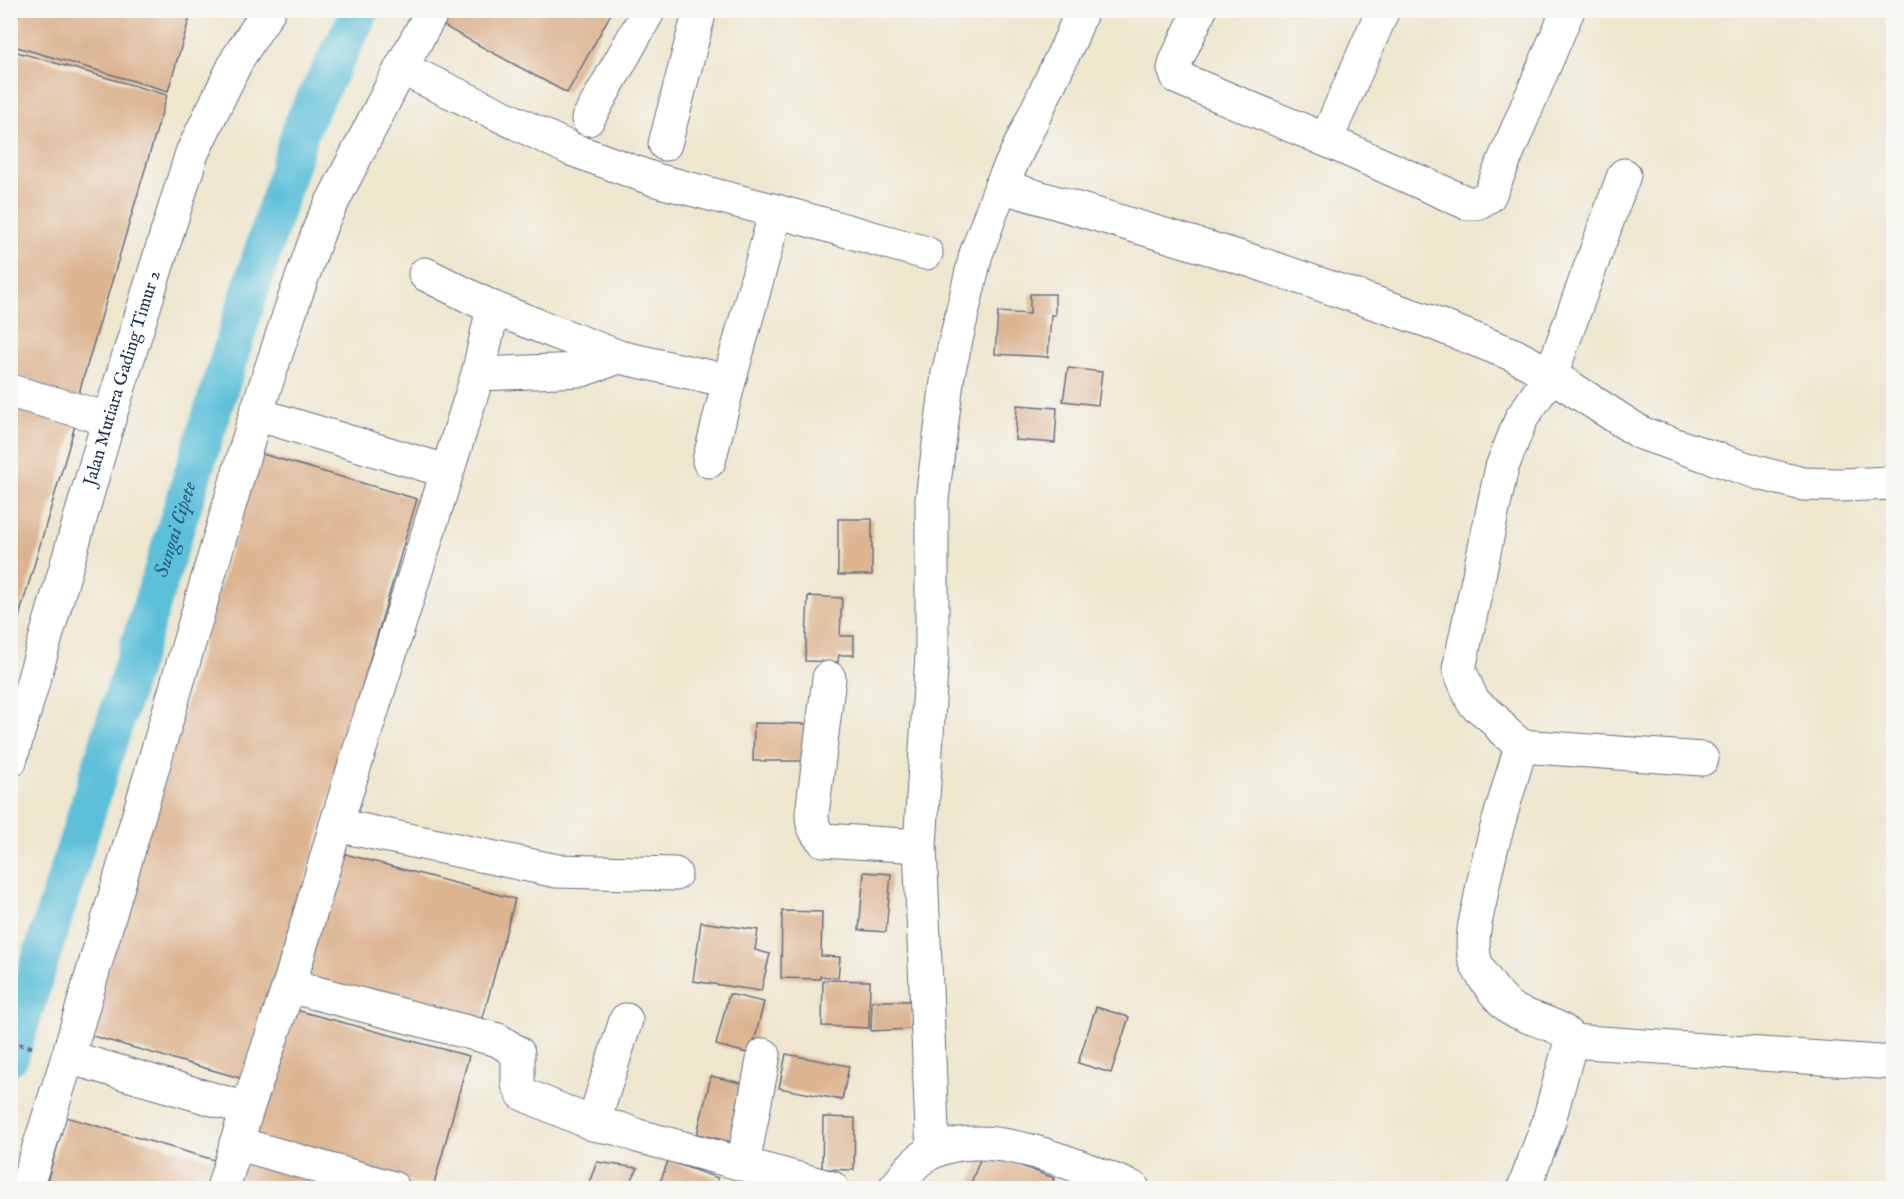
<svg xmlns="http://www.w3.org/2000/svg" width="1904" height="1199" font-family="'IM FELL English',serif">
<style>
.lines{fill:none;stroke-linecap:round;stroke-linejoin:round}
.canal{stroke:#5bc0d9;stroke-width:38}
.building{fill:#dcb490}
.minor-casing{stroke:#656f85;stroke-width:35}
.path{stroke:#656f85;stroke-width:4;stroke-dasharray:4.5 4.5;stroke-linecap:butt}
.minor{stroke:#fff;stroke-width:33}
.labels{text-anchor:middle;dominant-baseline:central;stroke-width:4.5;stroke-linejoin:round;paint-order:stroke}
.street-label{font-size:18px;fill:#1b2f5e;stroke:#f6f6f2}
.water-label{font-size:20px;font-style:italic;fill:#2e5a83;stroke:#f6f6f2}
</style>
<rect width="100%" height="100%" fill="#f6f6f2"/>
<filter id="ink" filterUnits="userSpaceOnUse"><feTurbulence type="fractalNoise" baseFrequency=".0167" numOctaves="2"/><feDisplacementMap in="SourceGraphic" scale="12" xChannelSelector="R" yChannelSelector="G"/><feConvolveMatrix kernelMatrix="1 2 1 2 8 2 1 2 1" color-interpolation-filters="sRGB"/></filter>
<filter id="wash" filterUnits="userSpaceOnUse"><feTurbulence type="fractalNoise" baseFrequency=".008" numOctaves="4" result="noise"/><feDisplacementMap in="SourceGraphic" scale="24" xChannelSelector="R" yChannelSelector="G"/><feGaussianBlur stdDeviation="1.35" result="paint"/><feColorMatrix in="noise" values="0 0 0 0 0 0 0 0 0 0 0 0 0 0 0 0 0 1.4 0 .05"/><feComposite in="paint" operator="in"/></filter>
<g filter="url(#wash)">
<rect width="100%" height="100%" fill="#eee6cd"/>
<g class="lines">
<path class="canal" id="s1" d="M10,1056l293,-933 58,-113"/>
</g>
<g id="blocks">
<g class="building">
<polygon points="20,10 192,10 168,91 10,45"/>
<polygon points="447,10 613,10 567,93 440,24"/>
<polygon points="10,50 167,95 76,403 10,384"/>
<polygon points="1030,294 1055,294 1055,315 1051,315 1048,357 995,354 998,312 1030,314"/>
<polygon points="1068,368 1102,372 1098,405 1063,401"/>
<polygon points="10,403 76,422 11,644 10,644"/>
<polygon points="1017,405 1057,408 1055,443 1015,440"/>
<polygon points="259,453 417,499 247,1080 89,1035"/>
<rect x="838" y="519" width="34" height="56"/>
<polygon points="808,596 842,598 840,636 854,636 854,655 839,655 838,662 805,661"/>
<polygon points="754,723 809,724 808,761 753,761"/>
<polygon points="334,851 515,899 479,1032 299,983"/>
<polygon points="864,872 891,874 886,932 859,930"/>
<polygon points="782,911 822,912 821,956 840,957 838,978 820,976 820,979 781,978"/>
<polygon points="701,922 758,930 755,950 770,954 761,991 693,981"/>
<polygon points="823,980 870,981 869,1028 822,1026"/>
<polygon points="729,994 764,1002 751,1054 716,1045"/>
<polygon points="872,1001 911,1001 912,1029 871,1031"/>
<polygon points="1096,1007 1129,1017 1111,1073 1078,1063"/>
<polygon points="288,1008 469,1056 433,1188 252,1140"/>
<polygon points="786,1054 849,1066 842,1100 779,1088"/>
<polygon points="711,1076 754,1086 740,1144 697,1134"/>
<polygon points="66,1117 225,1163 217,1188 45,1188"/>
<polygon points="823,1117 855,1118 854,1170 822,1169"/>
<polygon points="983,1152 1054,1178 1050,1188 969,1188"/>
<polygon points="244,1159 351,1188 236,1188"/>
<polygon points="668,1161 718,1178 714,1188 658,1188"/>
<polygon points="597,1162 638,1168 627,1188 587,1188"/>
</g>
</g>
</g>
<g filter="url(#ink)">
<use href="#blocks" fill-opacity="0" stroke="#656f85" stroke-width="1.5"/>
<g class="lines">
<defs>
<g id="minor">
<polyline points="1200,10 1176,61 1174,69 1178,78 1326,140 1467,203 1477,203 1489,196 1568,10"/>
<polyline points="401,68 571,149 656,180 776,211 926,253"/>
<polyline points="588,119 649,10"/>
<polyline points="1326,140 1383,10"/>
<polyline points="665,144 700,10"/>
<polyline points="1001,186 1252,261 1428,321 1514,355 1551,375 1641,433 1699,453 1759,473 1803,484 1840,485 1894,483"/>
<polyline points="425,274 493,308 619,357 729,381"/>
<polyline points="478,374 582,370 619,357"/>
<polyline points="10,391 109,419"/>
<polyline points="256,414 446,471"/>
<polyline points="709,461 729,381 776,211"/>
<path d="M829,678l-17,136c0,12 3,18 11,26l97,6"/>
<polyline points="1521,746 1702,759"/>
<path id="s2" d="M10,761l99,-342 83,-266 46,-95 31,-48"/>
<polyline points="336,825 557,871 675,874"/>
<polyline points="289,986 498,1040 518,1053 518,1084 523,1094 593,1124"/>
<polyline points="626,1020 593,1124 620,1129 638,1136 832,1188"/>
<polyline points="1571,1041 1894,1063"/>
<polyline points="68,1057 247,1109 223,1188"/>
<polyline points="247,1109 289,986 336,825 478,374 493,308"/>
<polyline points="236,1143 393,1188"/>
<polyline points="933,1152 920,846 932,654 932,499 948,374 976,254 1001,186 1071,38 1082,10"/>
<polyline points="743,1164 764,1055"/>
<polyline points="26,1188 68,1057 256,414 294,300 322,222 401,68 433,10"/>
<path d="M895,1188c8,-9 16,-23 27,-30 58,-39 154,8 211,30"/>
<path d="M1524,1188l24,-64 23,-83c-6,-18 -46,-21 -62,-34 -11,-9 -34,-38 -35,-52 -3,-18 2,-37 6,-54 9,-53 26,-103 41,-155l-17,-15 -12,-14 -19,-15 -14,-33 43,-202 19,-48 30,-44 73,-200"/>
</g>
</defs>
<use href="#minor" class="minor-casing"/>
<polyline class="path" points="10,1042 35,1048"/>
<use href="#minor" class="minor"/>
</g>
</g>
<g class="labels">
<g class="street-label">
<text stroke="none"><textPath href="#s2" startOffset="399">Jalan Mutiara Gading Timur 2</textPath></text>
</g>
<g class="water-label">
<text stroke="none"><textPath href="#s1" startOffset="552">Sungai Cipete</textPath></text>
</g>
</g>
<rect width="1904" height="1199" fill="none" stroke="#f6f6f2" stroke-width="36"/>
</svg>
